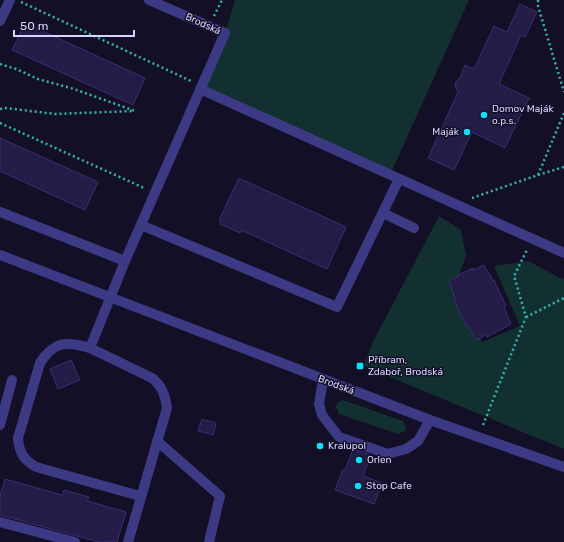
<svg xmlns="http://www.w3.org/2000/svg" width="564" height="542" font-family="Rubik,sans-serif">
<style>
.green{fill:#12302f}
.building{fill:#241b47;stroke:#3b2d73}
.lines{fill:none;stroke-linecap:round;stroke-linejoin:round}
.path{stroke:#2fb8b0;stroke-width:2.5;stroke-dasharray:2 3;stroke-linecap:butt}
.minor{stroke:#3d3a85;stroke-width:10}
.poi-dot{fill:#00e5ff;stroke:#130f26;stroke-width:1.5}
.labels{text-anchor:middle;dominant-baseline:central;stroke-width:3;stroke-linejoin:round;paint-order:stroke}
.street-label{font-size:10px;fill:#d9d4ff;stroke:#130f26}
.poi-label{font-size:10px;fill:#d9d4ff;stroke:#130f26;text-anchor:start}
</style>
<rect width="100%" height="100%" fill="#130f26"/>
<g class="green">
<polygon points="235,0 469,0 390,175 200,89 225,33"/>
<polygon points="439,216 461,230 466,256 456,283 482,342 520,326 494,266 528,261 564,280 564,449 363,366 374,340"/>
<polygon points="343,400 403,421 406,427 405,431 398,434 339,414 336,407 337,403"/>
</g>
<g class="building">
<polygon points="520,4 537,12 525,37 521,35 499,84 529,98 505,148 472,132 454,170 428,158 458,92 455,86 456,81 460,78 465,65 474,69 494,26 507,32"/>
<polygon points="25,23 145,78 133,105 12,50"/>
<polygon points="0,138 98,182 85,210 0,171"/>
<polygon points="239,178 346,227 327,269 241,230 240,233 220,224 221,220 219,220"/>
<polygon points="484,265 488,273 489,273 493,281 494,280 506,306 504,307 511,324 487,337 486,335 476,340 472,332 471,332 467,324 466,325 459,311 454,299 455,298 449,281 459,276 458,275 473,268 474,270"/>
<polygon points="71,360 80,380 58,389 50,369"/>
<polygon points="202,419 216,423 213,435 198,431"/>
<polygon points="353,449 371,455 363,476 382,483 374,504 335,490 343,469 345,470"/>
<polygon points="5,479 62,495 64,490 89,497 87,501 126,512 117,542 99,542 0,515 0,496"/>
</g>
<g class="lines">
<g class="path">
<polyline points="538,0 538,6 564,92"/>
<polyline points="21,2 191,81"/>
<polyline points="214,16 222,0"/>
<polyline points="0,64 16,69 38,79 74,89 135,111"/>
<polyline points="0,109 6,108 55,114 133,111"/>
<polyline points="0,123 144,188"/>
<polyline points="538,175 564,167"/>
<polyline points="472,198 538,175 564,113"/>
<polyline points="526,317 564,298"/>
<polyline points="483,425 526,317 514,276 527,250"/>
</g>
<g class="minor">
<polyline points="0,21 10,0"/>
<polyline points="200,89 564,253"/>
<polyline points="0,212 125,261"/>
<polyline points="383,213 414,228"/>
<polyline points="141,225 337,307 399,179"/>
<polyline points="0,255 430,420 564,467"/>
<path d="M90,348c-24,-7 -36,-7 -50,15l-22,75c1,15 6,22 18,29l104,29"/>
<polyline points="323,380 319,404 322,415 339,437 388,454 406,449 418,441 430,420"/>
<polyline points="0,425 12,380"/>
<polyline points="157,441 220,496 209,542"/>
<polyline points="0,522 75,542"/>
<path d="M128,542l39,-134c-2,-13 -5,-22 -15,-30l-62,-30 35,-87 100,-228 -76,-33"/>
</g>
</g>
<g class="poi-dot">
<circle cx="484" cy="115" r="4"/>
<circle cx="467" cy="132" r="4"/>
<rect x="356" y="362" width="8" height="8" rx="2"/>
<circle cx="320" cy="446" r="4"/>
<circle cx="359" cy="460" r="4"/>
<circle cx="358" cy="486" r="4"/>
</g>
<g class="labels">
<g class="street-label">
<text transform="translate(203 24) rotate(25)">Brodská</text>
<text transform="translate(336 385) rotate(21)">Brodská</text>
</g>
<g class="poi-label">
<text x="492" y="109">Domov Maják<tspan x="492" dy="12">o.p.s.</tspan></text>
<text x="459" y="132" text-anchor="end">Maják</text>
<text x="368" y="360">Příbram,<tspan x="368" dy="12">Zdaboř, Brodská</tspan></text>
<text x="328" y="446">Kralupol</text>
<text x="367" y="460">Orlen</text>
<text x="366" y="486">Stop Cafe</text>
</g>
</g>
<path d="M14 30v6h120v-6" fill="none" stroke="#d9d4ff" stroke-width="2"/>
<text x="20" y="30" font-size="12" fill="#d9d4ff" stroke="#130f26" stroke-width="3" paint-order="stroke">50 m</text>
</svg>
